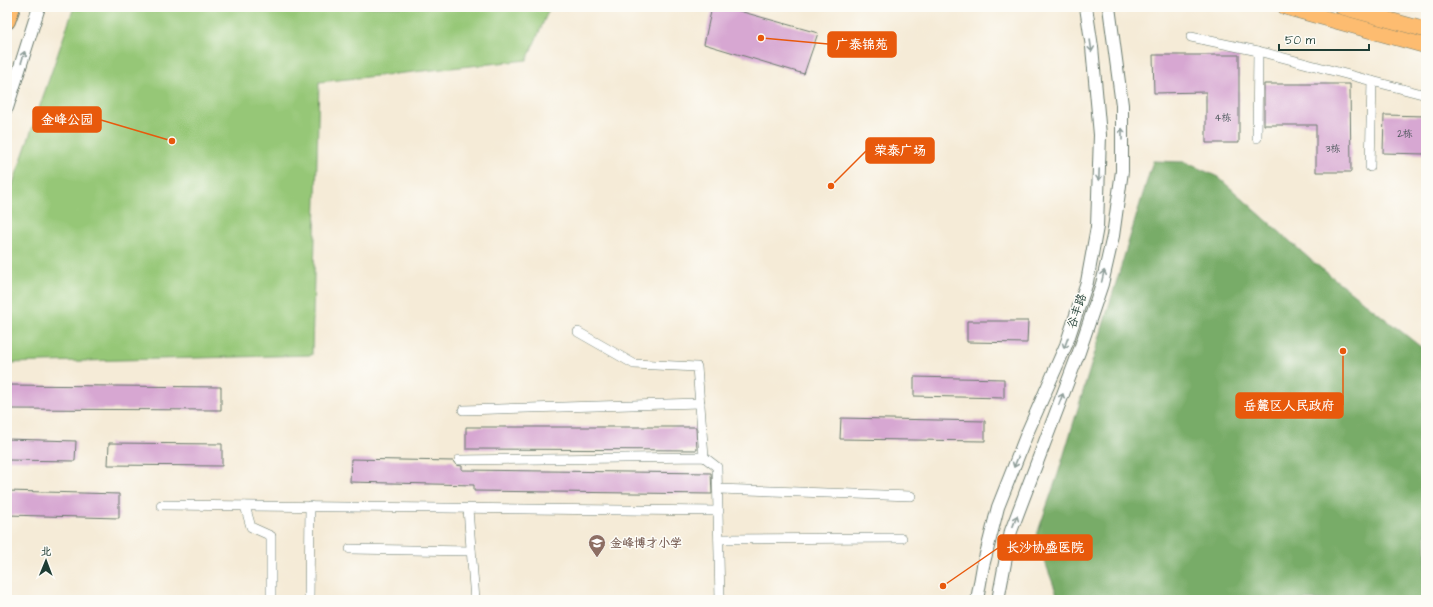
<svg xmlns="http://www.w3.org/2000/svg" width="1433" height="607" font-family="'Architects Daughter','LXGW WenKai TC',sans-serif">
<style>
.green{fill:#96c777;stroke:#5a8256}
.forest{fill:#78ac68;stroke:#4c744e}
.building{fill:#d7a7d2}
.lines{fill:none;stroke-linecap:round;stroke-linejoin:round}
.minor-casing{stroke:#6a7a6d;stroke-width:10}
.tertiary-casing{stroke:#6a7a6d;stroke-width:14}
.primary-casing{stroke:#6a7a6d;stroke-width:16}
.trunk-casing{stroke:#6a7a6d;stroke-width:18}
.minor{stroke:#fff;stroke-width:9}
.tertiary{stroke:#fff;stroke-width:12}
.primary{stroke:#fdbc6f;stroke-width:15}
.trunk{stroke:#fdbc6f;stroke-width:16}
.oneway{stroke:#8f9e9a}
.labels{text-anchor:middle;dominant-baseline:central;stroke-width:3;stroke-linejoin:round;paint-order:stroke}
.number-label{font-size:10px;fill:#4d585c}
.street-label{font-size:12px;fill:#1f3d34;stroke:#fdfcf7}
.education-label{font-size:12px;font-weight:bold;fill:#785e54;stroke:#fdfcf7;text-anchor:start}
.leader{fill:none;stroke:#e8590c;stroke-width:1.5}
.callout-dot{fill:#e8590c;stroke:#fdfcf7;stroke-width:1.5}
.callout{fill:#e8590c;stroke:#e8590c;stroke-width:1.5}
.callout-label{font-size:13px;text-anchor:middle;font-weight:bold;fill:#fff}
</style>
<rect width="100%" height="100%" fill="#fdfcf7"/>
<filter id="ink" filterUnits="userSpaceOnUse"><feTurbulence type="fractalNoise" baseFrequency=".025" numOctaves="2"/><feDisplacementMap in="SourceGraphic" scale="8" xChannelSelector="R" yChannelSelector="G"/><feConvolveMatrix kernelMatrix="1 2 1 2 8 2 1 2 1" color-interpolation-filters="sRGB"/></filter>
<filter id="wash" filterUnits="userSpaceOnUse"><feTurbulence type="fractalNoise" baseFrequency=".012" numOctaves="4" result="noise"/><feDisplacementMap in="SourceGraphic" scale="16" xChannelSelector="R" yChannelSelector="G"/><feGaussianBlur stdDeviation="0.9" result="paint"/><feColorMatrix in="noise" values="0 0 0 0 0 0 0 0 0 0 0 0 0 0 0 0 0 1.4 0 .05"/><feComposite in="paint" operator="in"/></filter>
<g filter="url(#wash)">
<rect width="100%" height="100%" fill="#f5ebd7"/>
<polygon class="green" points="74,7 550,7 527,60 319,82 312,355 7,363 7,201"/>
<polygon class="forest" points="1153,161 1185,162 1218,177 1312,261 1426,351 1426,600 1059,600 1036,537 1058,474"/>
<g id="blocks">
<g class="building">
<polygon points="712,7 725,7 818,33 804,74 704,44"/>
<polygon points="1153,55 1239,55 1239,143 1206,143 1206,92 1154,93"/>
<polygon points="1264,84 1350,84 1351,172 1316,172 1316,125 1264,125"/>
<polygon points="1384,115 1426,116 1426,154 1383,153"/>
<polygon points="967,321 1028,321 1027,343 967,342"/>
<polygon points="914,377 1004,379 1004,398 914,396"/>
<polygon points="7,385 221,387 221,410 7,409"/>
<polygon points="841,418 985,421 985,441 840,439"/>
<polygon points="466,427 696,427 697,450 466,449"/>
<polygon points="7,439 76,441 75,461 7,460"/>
<polygon points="109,443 222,444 222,466 108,465"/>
<polygon points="351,459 453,461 456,465 462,466 462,470 711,473 712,494 474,491 474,485 350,482"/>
<polygon points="7,491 119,494 119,518 7,515"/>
</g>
</g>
</g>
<g filter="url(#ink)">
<use href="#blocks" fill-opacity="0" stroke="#6a7a6d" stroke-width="1"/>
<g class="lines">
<defs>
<g id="minor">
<polyline points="1191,37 1258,51 1257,138"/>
<polyline points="1258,51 1372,81 1370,167"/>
<polyline points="1372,81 1426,95"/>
<polyline points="578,332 634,364 697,367 704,457"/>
<polyline points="463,410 700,403"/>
<polyline points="459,460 704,457 717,467 720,600"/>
<polyline points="718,489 911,496"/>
<polyline points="161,505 719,511"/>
<polyline points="245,506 251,527 271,536 271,600"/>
<polyline points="468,509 475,600"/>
<polyline points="719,539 902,538"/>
<polyline points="350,549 471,551"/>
<polyline points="309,600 310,506"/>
</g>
<g id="tertiary">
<polyline points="7,108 39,7"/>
<polyline points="977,600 983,566 998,507 1028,431 1066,345 1087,282 1097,227 1100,135 1092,47 1086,7"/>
<polyline points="998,600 1011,531 1079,352 1102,284 1113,236 1122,171 1122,105 1109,7"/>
</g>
<g id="primary">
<polyline points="1285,7 1426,46"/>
<polyline points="1342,7 1426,30"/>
</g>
<polyline id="trunk" points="7,21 12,7"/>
</defs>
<use href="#minor" class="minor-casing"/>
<use href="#tertiary" class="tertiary-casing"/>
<use href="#primary" class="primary-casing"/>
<use href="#trunk" class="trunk-casing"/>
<use href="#minor" class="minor"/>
<use href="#tertiary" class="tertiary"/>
<use href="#primary" class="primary"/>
<use href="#trunk" class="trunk"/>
</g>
<defs><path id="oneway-shaft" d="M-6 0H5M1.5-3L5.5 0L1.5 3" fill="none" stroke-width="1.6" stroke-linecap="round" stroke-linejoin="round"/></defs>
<g class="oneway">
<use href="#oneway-shaft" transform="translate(1091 46) rotate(82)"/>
<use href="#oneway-shaft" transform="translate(23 57) rotate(-73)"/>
<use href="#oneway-shaft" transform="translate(1122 134) rotate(-90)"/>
<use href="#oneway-shaft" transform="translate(1099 175) rotate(92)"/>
<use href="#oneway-shaft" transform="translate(1103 276) rotate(-77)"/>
<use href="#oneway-shaft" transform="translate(1066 343) rotate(110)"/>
<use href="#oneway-shaft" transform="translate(1061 399) rotate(-69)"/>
<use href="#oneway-shaft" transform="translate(1016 462) rotate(112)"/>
<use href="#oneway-shaft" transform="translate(1015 521) rotate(-69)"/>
</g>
</g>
<defs>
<symbol id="school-pin" viewBox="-11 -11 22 30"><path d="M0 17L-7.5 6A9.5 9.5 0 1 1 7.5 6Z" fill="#8d6e63" stroke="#fdfcf7"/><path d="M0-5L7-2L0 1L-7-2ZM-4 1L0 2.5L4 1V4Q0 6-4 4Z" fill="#fff"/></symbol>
</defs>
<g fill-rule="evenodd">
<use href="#school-pin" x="587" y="533" width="20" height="27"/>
</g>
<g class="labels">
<g class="number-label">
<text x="1223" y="118">4栋</text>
<text x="1405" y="134">2栋</text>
<text x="1333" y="149">3栋</text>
</g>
<g class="street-label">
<text transform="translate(1077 311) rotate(-71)">谷丰路</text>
</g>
<g class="education-label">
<text x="610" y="543">金峰博才小学</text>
</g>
</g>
<path class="leader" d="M761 38L828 44M172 141L101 120M831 186L866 151M1343 351L1343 405M943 586L998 548"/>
<g class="callout-dot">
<circle cx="761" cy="38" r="4"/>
<circle cx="172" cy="141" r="4"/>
<circle cx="831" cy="186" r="4"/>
<circle cx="1343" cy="351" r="4"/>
<circle cx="943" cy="586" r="4"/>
</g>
<g class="callout">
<rect x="828" y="32" width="68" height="25" rx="4"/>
<rect x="33" y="107" width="68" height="25" rx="4"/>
<rect x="866" y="138" width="68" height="25" rx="4"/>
<rect x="1236" y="393" width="107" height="25" rx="4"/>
<rect x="998" y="535" width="94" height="25" rx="4"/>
</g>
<g class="callout-label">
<text x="862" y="49">广泰锦苑</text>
<text x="67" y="124">金峰公园</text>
<text x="900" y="155">荣泰广场</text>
<text x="1289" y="410">岳麓区人民政府</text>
<text x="1045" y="552">长沙协盛医院</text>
</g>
<rect width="1433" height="607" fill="none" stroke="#fdfcf7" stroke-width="24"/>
<g transform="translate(46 561) rotate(1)" stroke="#fdfcf7" stroke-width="3" paint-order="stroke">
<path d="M0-3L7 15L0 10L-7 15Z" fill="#1f3d34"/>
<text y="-6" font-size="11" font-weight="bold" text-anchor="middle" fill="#1f3d34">北</text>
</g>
<path d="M1279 44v6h90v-6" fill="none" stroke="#1f3d34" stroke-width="2"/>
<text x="1285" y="44" font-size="12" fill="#1f3d34" stroke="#fdfcf7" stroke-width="3" paint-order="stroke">50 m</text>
</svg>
